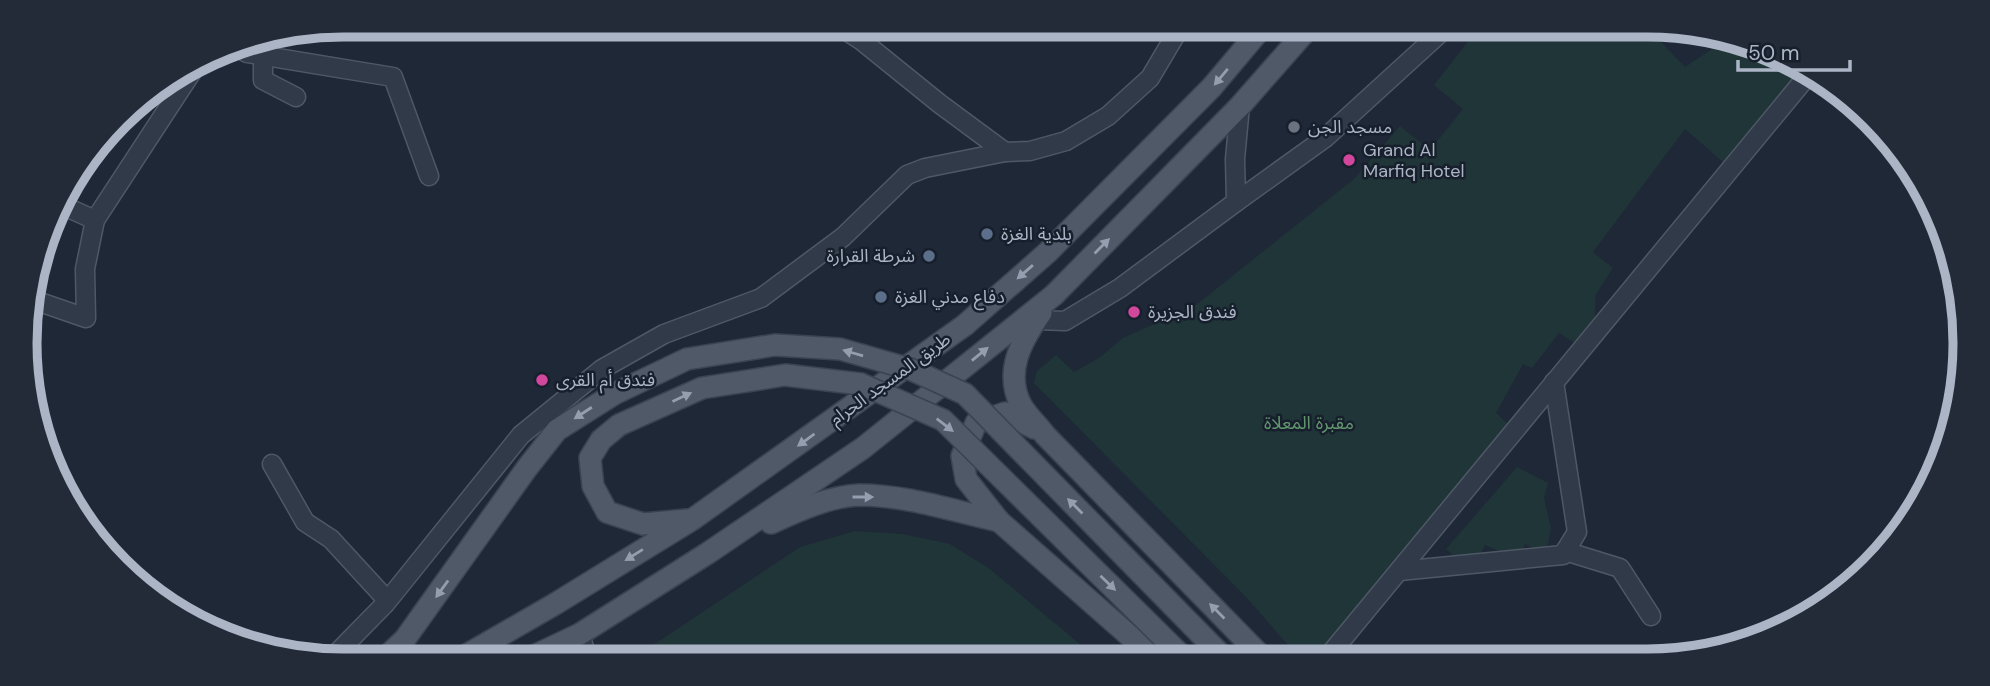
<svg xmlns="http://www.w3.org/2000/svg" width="1990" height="686" font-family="'DM Sans','Noto Sans Arabic',sans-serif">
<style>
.green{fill:#203538}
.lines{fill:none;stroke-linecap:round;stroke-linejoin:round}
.minor-casing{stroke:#4f5866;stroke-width:21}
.major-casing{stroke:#3b4351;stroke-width:24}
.minor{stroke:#313a48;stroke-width:18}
.major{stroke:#4f5968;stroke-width:21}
.major-bridge-casing{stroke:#3b4351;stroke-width:24;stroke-linecap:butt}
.major-bridge{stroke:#4f5968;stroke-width:21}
.oneway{fill:#949eae}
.worship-dot{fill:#6b7280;stroke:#171f2c;stroke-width:2.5}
.hotel-dot{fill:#d1479c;stroke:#171f2c;stroke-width:2.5}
.service-dot{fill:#5c6f8a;stroke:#171f2c;stroke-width:2.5}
.labels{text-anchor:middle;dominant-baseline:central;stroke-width:5;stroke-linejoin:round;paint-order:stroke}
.poi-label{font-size:18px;fill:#abb5c5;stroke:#171f2c;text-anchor:start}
.street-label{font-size:18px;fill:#abb5c5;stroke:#171f2c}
.park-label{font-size:18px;fill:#62966f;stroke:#171f2c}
.rim{fill:none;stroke:#abb5c5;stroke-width:9}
</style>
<rect width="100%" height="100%" fill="#1e2837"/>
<g class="green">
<polygon points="1481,25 1527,25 1537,30 1539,25 1645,25 1685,67 1721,43 1725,35 1729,35 1800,70 1724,163 1685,129 1593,252 1613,268 1596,294 1594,328 1578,345 1559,333 1532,368 1523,364 1496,413 1514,429 1324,659 1303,660 1293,651 1246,597 1034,383 1037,371 1056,355 1074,372 1099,358 1123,338 1196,305 1354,179 1400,126 1430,150 1463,109 1434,85"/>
<polygon points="1517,467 1548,483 1544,498 1551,528 1546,554 1525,544 1518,559 1485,545 1477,562 1465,555 1458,559 1446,549"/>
<polygon points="855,531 903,534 950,544 990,569 1099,660 629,661 800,547"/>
</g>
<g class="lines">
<defs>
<g id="minor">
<polyline points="836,24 862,41 940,104 1005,152"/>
<polyline points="235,46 247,53 393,77 429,176"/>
<polyline points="263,56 263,80 296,97"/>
<polyline points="1236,202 1325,138 1450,24"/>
<polyline points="57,203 95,220"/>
<polyline points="28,298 86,318 85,269 95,220 197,64"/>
<polyline points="1036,320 1065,321 1120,288 1236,202 1235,159 1240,106"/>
<polyline points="272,464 305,522 331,539 387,600"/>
<polyline points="1565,551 1620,568 1651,616"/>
<polyline points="1399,571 1563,555 1577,532 1554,382"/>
<polyline points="580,634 588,661"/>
<polyline points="1326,659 1809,74"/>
<polyline points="330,660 385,604 521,435 602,369 664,334 761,298 843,237 907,175 925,168 1005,152 1030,151 1066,141 1108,116 1150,78 1182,24"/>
</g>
<g id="major">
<path d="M1041,313c-20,28 -37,59 -20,92 6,11 17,20 24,30l220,225"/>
<polyline points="619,425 601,440 590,458 593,486 607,512 643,524 687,520"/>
<polyline points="1034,428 1005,413 976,423 962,456 966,479 999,521 1157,660"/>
<path d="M771,523c26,-12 59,-27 88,-28 48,0 94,16 140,26"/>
<polyline points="382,661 405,639 527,468 557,430 614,394 687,359"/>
<polyline points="456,661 555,604 693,519 965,325 1048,252 1212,87 1265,24"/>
<polyline points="523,661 580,634 708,553 863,448 1054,295 1240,106 1312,24"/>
</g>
</defs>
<use href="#minor" class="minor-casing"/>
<use href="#major" class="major-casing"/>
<use href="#minor" class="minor"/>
<use href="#major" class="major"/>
<defs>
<g id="major-bridge">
<polyline points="687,359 775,345 840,349 910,369 965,394 1226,660"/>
<polyline points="619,425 702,388 785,375 861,384 943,420 1186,660"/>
</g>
</defs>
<use href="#major-bridge" class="major-bridge-casing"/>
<use href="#major-bridge" class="major-bridge"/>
</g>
<defs><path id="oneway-solid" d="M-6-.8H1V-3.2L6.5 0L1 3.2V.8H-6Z" transform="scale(1.75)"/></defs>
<g class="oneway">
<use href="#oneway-solid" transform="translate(1221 77) rotate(130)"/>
<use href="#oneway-solid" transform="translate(1102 246) rotate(-45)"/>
<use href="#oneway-solid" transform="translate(1025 272) rotate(139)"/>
<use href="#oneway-solid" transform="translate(853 353) rotate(-164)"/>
<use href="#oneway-solid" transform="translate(980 354) rotate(-39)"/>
<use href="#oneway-solid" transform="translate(682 397) rotate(-25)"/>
<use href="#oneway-solid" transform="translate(583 413) rotate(147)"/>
<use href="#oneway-solid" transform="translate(945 425) rotate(38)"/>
<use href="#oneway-solid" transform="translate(806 440) rotate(144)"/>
<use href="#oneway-solid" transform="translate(863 497)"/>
<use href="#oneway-solid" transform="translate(1075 506) rotate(-135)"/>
<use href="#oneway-solid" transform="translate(634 555) rotate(148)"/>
<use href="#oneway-solid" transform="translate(1108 583) rotate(44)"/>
<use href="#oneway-solid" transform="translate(442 589) rotate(126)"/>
<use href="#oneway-solid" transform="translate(1217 611) rotate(-135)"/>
</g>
<circle class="worship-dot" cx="1294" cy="127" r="7"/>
<g class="hotel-dot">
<circle cx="1349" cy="160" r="7"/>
<circle cx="1134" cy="312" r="7"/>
<circle cx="542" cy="380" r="7"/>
</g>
<g class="service-dot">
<circle cx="987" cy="234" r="7"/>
<circle cx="929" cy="256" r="7"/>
<circle cx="881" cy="297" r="7"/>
</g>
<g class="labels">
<g class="poi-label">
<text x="1308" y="127">مسجد الجن</text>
<text x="1363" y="150">Grand Al<tspan x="1363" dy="21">Marfiq Hotel</tspan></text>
<text x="1001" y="234">بلدية الغزة</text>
<text x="915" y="256" text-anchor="end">شرطة القرارة</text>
<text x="895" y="297">دفاع مدني الغزة</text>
<text x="1148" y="312">فندق الجزيرة</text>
<text x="556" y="380">فندق أم القرى</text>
</g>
<g class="street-label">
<text transform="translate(890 379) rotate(-36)">طريق المسجد الحرام</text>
</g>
<g class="park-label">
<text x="1309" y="423">مقبرة المعلاة</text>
</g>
</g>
<path d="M0 0H1990V686H0ZM343 37H1647A306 306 0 0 1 1953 343V343A306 306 0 0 1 1647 649H343A306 306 0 0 1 37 343V343A306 306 0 0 1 343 37Z" fill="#232b38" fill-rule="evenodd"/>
<path class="rim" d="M343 37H1647A306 306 0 0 1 1953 343V343A306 306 0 0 1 1647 649H343A306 306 0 0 1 37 343V343A306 306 0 0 1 343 37Z"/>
<path d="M1738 60v10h112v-10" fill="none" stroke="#abb5c5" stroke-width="3.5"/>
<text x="1748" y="60" font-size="21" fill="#abb5c5" stroke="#171f2c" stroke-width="5" paint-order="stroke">50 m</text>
</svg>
